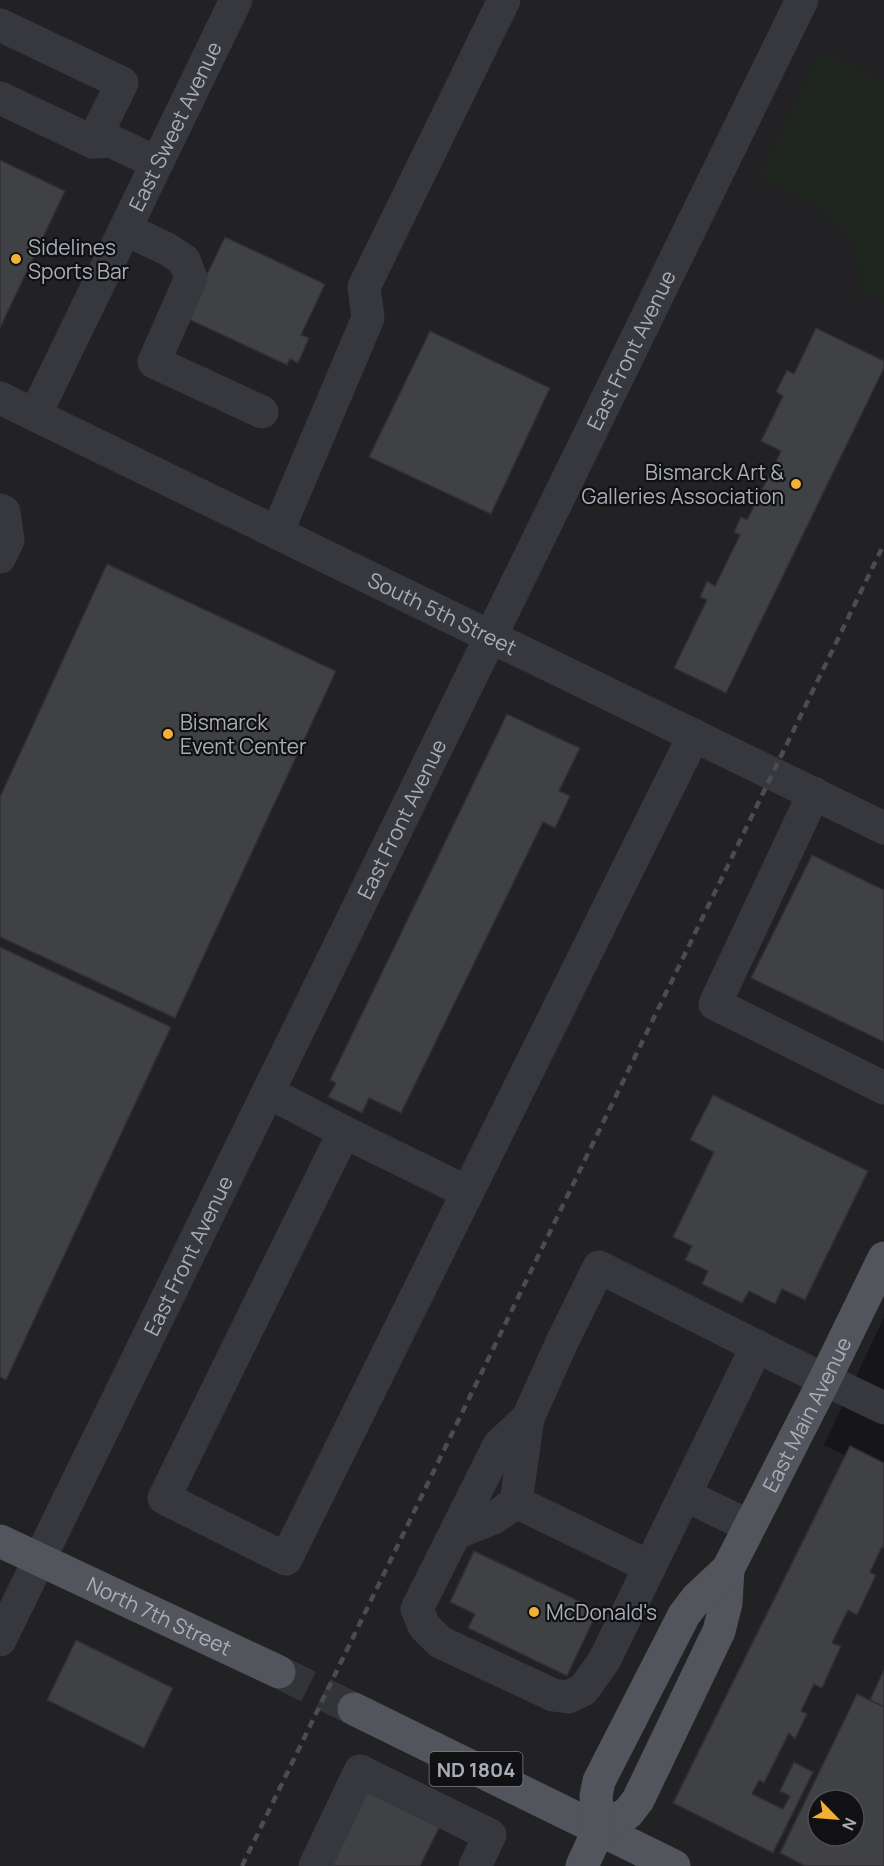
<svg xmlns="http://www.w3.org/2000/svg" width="884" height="1866" font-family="Manrope,sans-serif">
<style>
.built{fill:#222225;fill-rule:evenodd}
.green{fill:#1e261f}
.building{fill:#404145;stroke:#303034;stroke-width:1.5;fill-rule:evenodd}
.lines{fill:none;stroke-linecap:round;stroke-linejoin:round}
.major-tunnel{stroke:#333438;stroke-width:33;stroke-dasharray:33 16;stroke-linecap:butt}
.minor{stroke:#37383d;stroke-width:33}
.major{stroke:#53555c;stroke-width:33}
.rail{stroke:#4a4c52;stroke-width:4.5;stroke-dasharray:8 6;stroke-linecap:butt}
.poi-dot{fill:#f2b134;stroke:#111113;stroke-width:2}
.labels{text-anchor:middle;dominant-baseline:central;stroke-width:4.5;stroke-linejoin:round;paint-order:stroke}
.shield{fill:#111113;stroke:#7b7e86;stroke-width:1.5}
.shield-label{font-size:20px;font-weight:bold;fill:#a8adb8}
.street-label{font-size:21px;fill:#a8adb8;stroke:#111113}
.poi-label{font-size:21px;fill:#a8adb8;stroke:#111113;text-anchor:start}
</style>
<rect width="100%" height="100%" fill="#161618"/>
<path class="built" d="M0,0h884v1317l-60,128 60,29v392h-884zM818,1800h36v36h-36z"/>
<path class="green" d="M821,50l63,32v219l-24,-11c-1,-10 0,-22 -3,-32 -14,-47 -58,-60 -98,-80z"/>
<g class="building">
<polygon points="0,160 65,191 0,328"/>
<polygon points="225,237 325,284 301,335 309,338 298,363 290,359 287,365 186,318"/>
<polygon points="816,328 884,361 884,368 726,693 674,668 707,600 700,597 707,581 715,586 740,535 734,532 741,517 747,520 781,451 761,441 783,396 776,392 787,370 794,374"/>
<polygon points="430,331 550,388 491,514 369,457"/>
<polygon points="107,564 336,671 175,1018 0,937 0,797"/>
<polygon points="507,714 580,748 559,791 570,796 555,828 543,822 401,1113 369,1098 362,1113 328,1097 336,1083 330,1080"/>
<polygon points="812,855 884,890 884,1042 751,978"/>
<polygon points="0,947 171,1027 6,1380 0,1377"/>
<polygon points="713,1095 868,1171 805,1300 782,1289 775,1304 749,1291 742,1303 702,1284 708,1271 685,1260 692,1246 673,1237 714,1152 690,1140"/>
<polygon points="850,1446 884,1463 884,1548 882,1547 870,1572 876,1575 857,1615 848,1610 832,1643 841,1646 822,1688 814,1684 801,1711 807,1714 795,1739 789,1733 764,1783 759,1780 752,1794 783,1809 790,1796 780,1791 794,1762 813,1772 773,1853 673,1803"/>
<polygon points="474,1551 598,1610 567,1676 468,1628 475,1614 450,1602"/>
<polygon points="76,1640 173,1688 144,1748 47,1700"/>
<polygon points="884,1670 884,1707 870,1700"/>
<path d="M857,1694l27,13v159h-79l-25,-13zM818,1800h36v36h-36z"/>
<polygon points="367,1790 440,1826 420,1866 330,1866"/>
</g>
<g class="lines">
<polyline class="major-tunnel" points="279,1672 354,1709"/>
<g class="minor">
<polyline points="0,25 122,83 93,142"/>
<polyline points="0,98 93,142 111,141 157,163"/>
<polyline points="125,229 167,249 184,260 191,278 154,362 262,412"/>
<path id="s1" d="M0,398l884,430"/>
<path id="s2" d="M35,415l201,-415"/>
<polyline points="0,510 4,512 8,540 0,557"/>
<polyline points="277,533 368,318 364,287 504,0"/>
<polyline points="814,793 715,1004 884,1088"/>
<polyline points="268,1092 344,1132 164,1498 286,1559 694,735"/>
<polyline points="344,1132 467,1192"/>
<polyline points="528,1418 499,1445 417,1609 424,1626 440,1642 553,1695 568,1697 583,1690 604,1661 757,1346"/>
<polyline points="685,1495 749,1526"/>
<polyline points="516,1502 650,1567"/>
<polyline points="456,1533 494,1518 516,1502 528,1418 562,1342 599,1267 780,1358 884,1408"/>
<path id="s3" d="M0,1640l802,-1640"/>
<polyline points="315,1866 360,1771 490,1835 475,1866"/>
</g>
<g class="major">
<path id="s4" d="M0,1541l279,131"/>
<polyline points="354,1709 674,1866"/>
<polyline points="599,1829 628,1813 638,1800 719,1631 726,1603 728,1569"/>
<path id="s5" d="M582,1866l17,-37 -3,-33 3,-15 85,-166 13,-17 31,-29 97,-190 59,-121"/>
</g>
<polyline class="rail" points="242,1866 884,544"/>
</g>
<g class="poi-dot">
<circle cx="16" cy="259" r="6"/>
<circle cx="796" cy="484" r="6"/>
<circle cx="168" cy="734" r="6"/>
<circle cx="534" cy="1612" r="6"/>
</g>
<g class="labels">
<rect class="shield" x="429.5" y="1752" width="93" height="34" rx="4.5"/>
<g class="shield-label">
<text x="476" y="1769">ND 1804</text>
</g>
<g class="street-label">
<text stroke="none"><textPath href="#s2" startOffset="321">East Sweet Avenue</textPath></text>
<text stroke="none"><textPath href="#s3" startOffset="1436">East Front Avenue</textPath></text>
<text stroke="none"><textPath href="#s1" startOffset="492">South 5th Street</textPath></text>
<text stroke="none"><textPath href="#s3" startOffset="914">East Front Avenue</textPath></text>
<text stroke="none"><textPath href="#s3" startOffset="428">East Front Avenue</textPath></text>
<text stroke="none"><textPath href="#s5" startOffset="513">East Main Avenue</textPath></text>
<text stroke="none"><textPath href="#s4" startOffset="176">North 7th Street</textPath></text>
</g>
<g class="poi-label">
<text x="28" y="247">Sidelines<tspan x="28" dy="24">Sports Bar</tspan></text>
<text x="784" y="472" text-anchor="end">Bismarck Art &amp;<tspan x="784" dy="24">Galleries Association</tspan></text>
<text x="180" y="722">Bismarck<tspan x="180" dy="24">Event Center</tspan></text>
<text x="546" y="1612">McDonald's</text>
</g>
</g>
<g transform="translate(836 1818) rotate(115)"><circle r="28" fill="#111113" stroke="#4d4f55" stroke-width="1.5"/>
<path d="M0-4.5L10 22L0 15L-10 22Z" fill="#f2b134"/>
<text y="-9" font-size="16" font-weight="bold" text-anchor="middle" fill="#a8adb8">N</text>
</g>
</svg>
